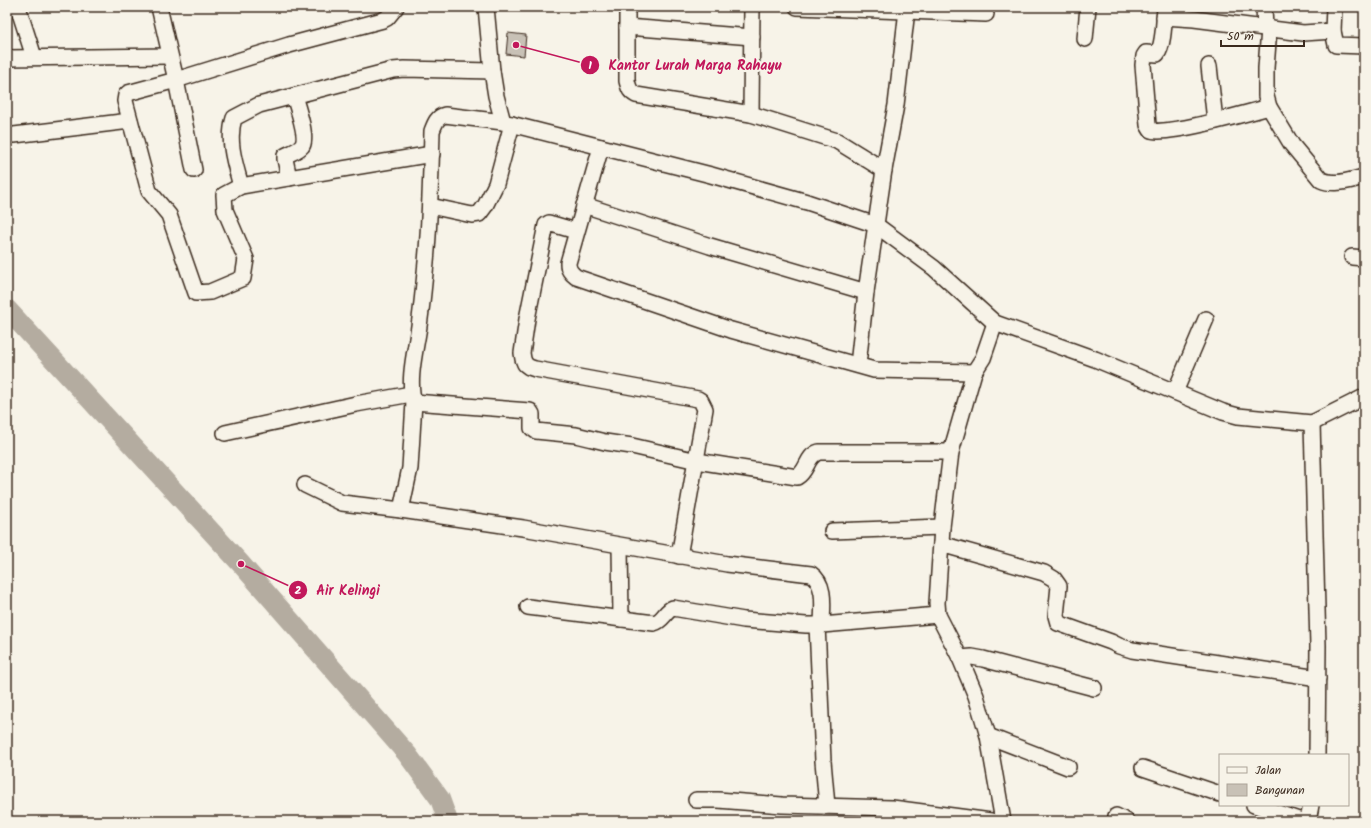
<svg xmlns="http://www.w3.org/2000/svg" width="1371" height="828" font-family="Kalam,sans-serif">
<style>
.lines{fill:none;stroke-linecap:round;stroke-linejoin:round}
.river{stroke:#b4aca0;stroke-width:20}
.building{fill:#c8c1b6;stroke:#3b2a1e}
.minor-casing{stroke:#3b2a1e;stroke-width:18}
.minor{stroke:#f7f3e8;stroke-width:15}
.leader{fill:none;stroke:#c2185b;stroke-width:1.5}
.callout-dot{fill:#c2185b;stroke:#f7f3e8;stroke-width:1.5}
.mark-label{font-size:12px;text-anchor:middle;font-weight:bold;fill:#fff}
.callout-label{font-size:14px;text-anchor:middle;font-weight:bold;fill:#c2185b;stroke:#f7f3e8;stroke-width:4;stroke-linejoin:round;paint-order:stroke}
</style>
<rect width="100%" height="100%" fill="#f7f3e8"/>
<filter id="ink" filterUnits="userSpaceOnUse"><feTurbulence type="fractalNoise" baseFrequency=".025" numOctaves="2"/><feDisplacementMap in="SourceGraphic" scale="8" xChannelSelector="R" yChannelSelector="G"/><feConvolveMatrix kernelMatrix="1 2 1 2 8 2 1 2 1" color-interpolation-filters="sRGB"/></filter>
<g filter="url(#ink)">
<g class="lines">
<polyline class="river" points="7,309 241,564 407,754 440,799 448,821"/>
</g>
<polygon class="building" points="508,33 526,35 524,56 506,54"/>
<g class="lines">
<defs>
<g id="minor">
<polyline points="18,7 34,57"/>
<polyline points="159,7 176,80 128,93 126,95 125,101 149,191 169,215 196,293 210,292 243,278 246,259 225,210 224,195 241,186 432,154"/>
<polyline points="486,7 492,71 496,96 503,122 711,175 807,202 876,225 934,268 995,323 1095,359 1223,412 1238,416 1312,423 1364,397"/>
<path d="M627,7v74c2,7 2,10 9,14l115,19 86,27 47,29"/>
<polyline points="797,7 986,14"/>
<path d="M1165,7c-1,12 -1,38 -8,47l-11,-1 -2,3 -1,9 5,60 3,5c12,7 100,-18 118,-23"/>
<polyline points="1264,7 1265,29"/>
<polyline points="1334,7 1333,31 1336,45 1364,46"/>
<polyline points="1164,17 1194,19 1303,33 1333,31"/>
<polyline points="627,27 752,37"/>
<path d="M1269,29l-3,39v28l3,11 23,38 29,35c14,6 29,0 43,-3"/>
<polyline points="1085,39 1088,7"/>
<polyline points="7,58 170,56"/>
<polyline points="1209,66 1215,121"/>
<polyline points="751,114 752,7"/>
<polyline points="14,135 130,121"/>
<path d="M601,147l-33,116c0,7 3,10 8,14l155,53 143,40 100,2"/>
<polyline points="194,170 176,80 289,45 383,20 387,18 396,7"/>
<path d="M289,178l-4,-19v-3c5,-3 13,-5 17,-10 6,-8 -5,-40 -8,-50"/>
<path d="M241,186c-6,-22 -14,-45 -7,-68l25,-13 134,-35 11,-1 88,2"/>
<polyline points="584,205 710,246 866,292"/>
<polyline points="430,206 472,215 479,214 485,206 496,184 512,124"/>
<polyline points="576,231 552,224 549,223 546,225 527,319 522,353 523,359 525,364 529,367 535,369 698,399 701,401 705,409 679,556"/>
<polyline points="1352,257 1364,258"/>
<polyline points="995,323 983,358 974,372 951,452 942,527 937,603 938,615 960,658 976,696 988,736 1003,821"/>
<polyline points="858,365 866,292 884,170 896,105 907,10"/>
<polyline points="1175,392 1206,319"/>
<path d="M414,402l116,9 2,3v14l4,3 40,4 29,7 27,4 65,15 100,16c11,-6 9,-21 22,-25h132"/>
<polyline points="1312,423 1318,646 1317,755"/>
<polyline points="225,433 356,404 411,394"/>
<path d="M305,485l37,18 59,7 122,18 204,36 84,10c16,11 11,35 11,51"/>
<path d="M401,510l9,-42 4,-66c-7,-22 2,-53 5,-76 3,-21 5,-42 7,-64 4,-43 5,-87 6,-131 3,-8 5,-14 13,-16l58,7"/>
<polyline points="832,531 942,527"/>
<polyline points="941,544 1044,573 1054,579 1059,586 1056,616 1058,623 1111,642 1119,646 1132,650 1318,678"/>
<polyline points="620,546 621,619"/>
<path d="M528,607l126,16c9,-2 11,-12 19,-15l71,12 62,5h16l116,-10"/>
<polyline points="817,625 823,761 827,806"/>
<polyline points="960,658 972,657 983,659 1094,688"/>
<polyline points="988,736 1068,767"/>
<polyline points="1143,768 1220,794"/>
<polyline points="696,800 718,800 782,805 892,808 991,821"/>
<polyline points="1254,805 1302,821"/>
<polyline points="1116,816 1126,821"/>
<polyline points="1308,821 1311,805"/>
</g>
</defs>
<use href="#minor" class="minor-casing"/>
<use href="#minor" class="minor"/>
</g>
</g>
<path class="leader" d="M516 45L590 65M241 564L298 590"/>
<g class="callout-dot">
<circle cx="516" cy="45" r="4"/>
<circle cx="241" cy="564" r="4"/>
<circle cx="590" cy="65" r="10"/>
<circle cx="298" cy="590" r="10"/>
</g>
<g class="mark-label">
<text x="590" y="69">1</text>
<text x="298" y="594">2</text>
</g>
<g class="callout-label">
<text x="695" y="70">Kantor Lurah Marga Rahayu</text>
<text x="348" y="595">Air Kelingi</text>
</g>
<rect width="1371" height="828" fill="none" stroke="#f7f3e8" stroke-width="24"/>
<rect x="12" y="12" width="1347" height="804" fill="none" stroke="#3b2a1e" stroke-width="1.5" filter="url(#ink)"/>
<rect x="1219" y="754" width="130" height="52" fill="#f7f3e8" stroke="#aca397"/>
<rect x="1227" y="767" width="20" height="6" fill="#f7f3e8" stroke="#aca397"/>
<text x="1255" y="774" font-size="12" fill="#3b2a1e">Jalan</text>
<rect x="1227" y="784" width="20" height="12" fill="#c8c1b6" stroke="#aca397"/>
<text x="1255" y="794" font-size="12" fill="#3b2a1e">Bangunan</text>
<path d="M1221 40v6h83v-6" fill="none" stroke="#3b2a1e" stroke-width="2"/>
<text x="1227" y="40" font-size="12" fill="#3b2a1e" stroke="#f7f3e8" stroke-width="3" paint-order="stroke">50 m</text>
</svg>
